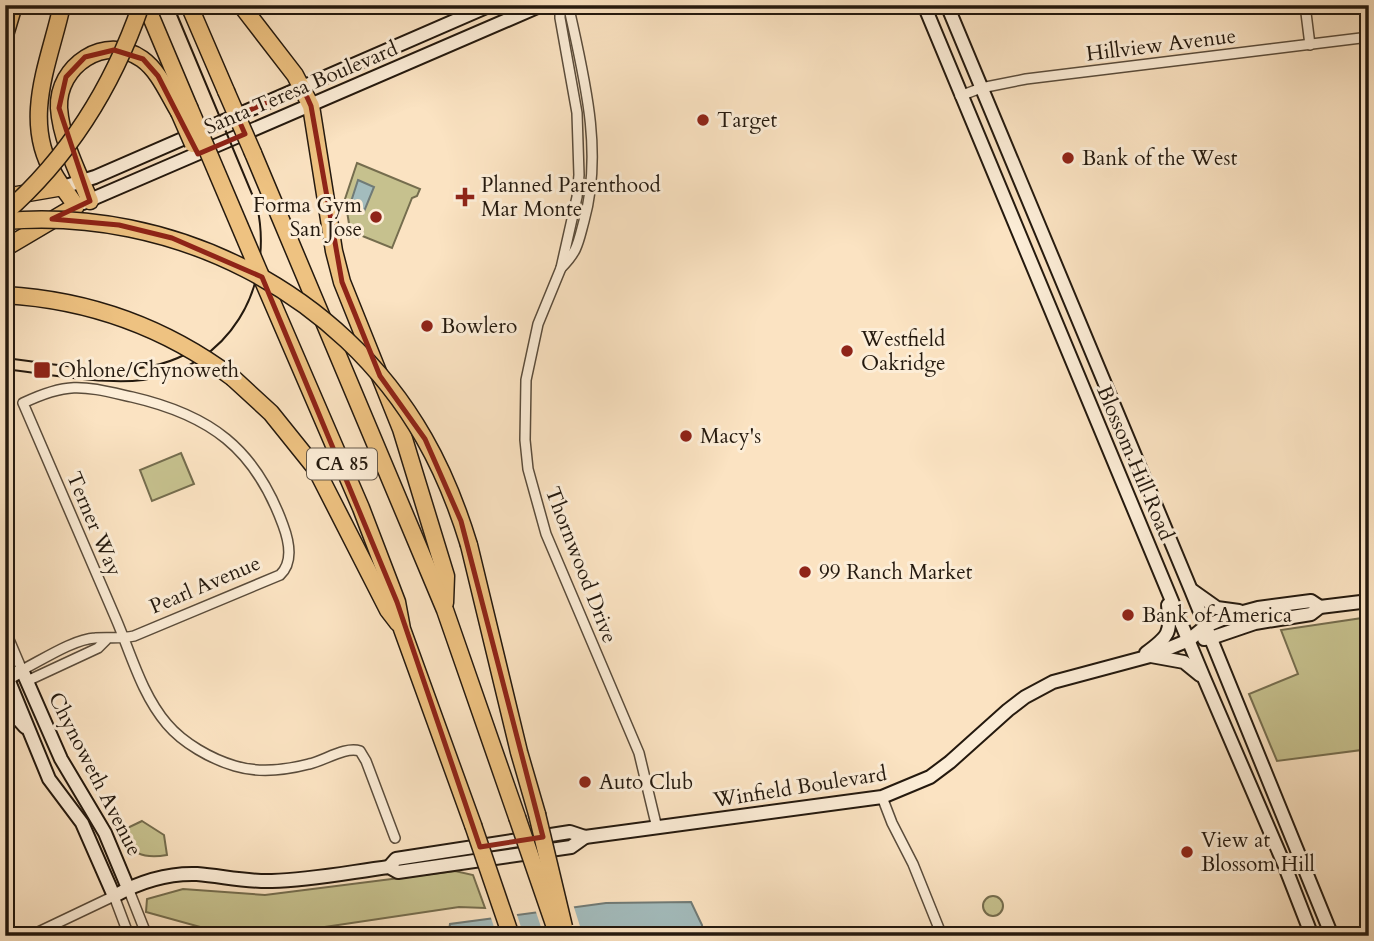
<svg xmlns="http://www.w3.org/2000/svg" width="1374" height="941" font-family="Cardo,serif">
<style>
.green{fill:#c6c18e;stroke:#756d4e;stroke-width:2}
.water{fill:#a3bcbd;stroke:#707b77;stroke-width:2}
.pier{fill:#fbe3c2}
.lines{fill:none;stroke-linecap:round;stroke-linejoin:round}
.street-casing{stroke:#5a4c3b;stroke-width:12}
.secondary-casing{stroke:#24190e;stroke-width:16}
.highway-casing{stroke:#24190e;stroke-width:19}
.street{stroke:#fcedd7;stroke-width:9}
.secondary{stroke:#fcedd7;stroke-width:12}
.highway{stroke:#eec281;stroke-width:16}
.tram{stroke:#24190e;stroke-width:2}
.highway-bridge-casing{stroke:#24190e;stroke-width:19;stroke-linecap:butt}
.highway-bridge{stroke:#eec281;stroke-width:16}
.marked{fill:none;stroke:#8f2418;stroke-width:5;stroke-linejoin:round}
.poi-dot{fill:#8f2418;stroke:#fcedd7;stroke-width:2.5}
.labels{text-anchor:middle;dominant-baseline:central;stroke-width:6;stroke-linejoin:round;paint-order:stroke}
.shield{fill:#fcedd7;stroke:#65594a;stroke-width:2}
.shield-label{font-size:19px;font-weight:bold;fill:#24190e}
.street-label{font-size:21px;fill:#24190e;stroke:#fcedd7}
.poi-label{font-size:21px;fill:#24190e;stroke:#fcedd7;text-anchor:start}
</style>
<rect width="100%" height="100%" fill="#fbe3c2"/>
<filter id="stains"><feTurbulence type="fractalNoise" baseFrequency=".00286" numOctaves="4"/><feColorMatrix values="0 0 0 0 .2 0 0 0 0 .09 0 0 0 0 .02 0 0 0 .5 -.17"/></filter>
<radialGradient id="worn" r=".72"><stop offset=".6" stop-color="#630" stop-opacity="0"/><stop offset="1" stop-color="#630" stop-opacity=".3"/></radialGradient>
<g class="green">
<polygon points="357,163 420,189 417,196 412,198 392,248 360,235 358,238 351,236 345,199"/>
<polygon points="181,453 194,484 152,501 140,470"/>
<polygon points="1369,617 1369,749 1277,761 1249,694 1298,674 1281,630"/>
<path d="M142,821l22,14 3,20c-24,4 -38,-1 -46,-24z"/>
<polygon points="455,871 473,875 485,908 459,907 318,928 271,931 211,930 146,912 147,899 183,889 265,895"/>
<circle cx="993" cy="906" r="10"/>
</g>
<g class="water">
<polygon points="358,180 374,187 363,214 349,208"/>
<polygon points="691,902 702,925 703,936 448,936 450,924 606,903"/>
</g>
<g class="pier">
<polygon points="573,904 583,936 544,936 535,909"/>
<polygon points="516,912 524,936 497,936 490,915"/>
</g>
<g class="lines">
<defs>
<g id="street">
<polyline points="560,5 560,18 577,113 579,175 577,197 561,268 538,324 526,380 525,440 528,469 546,534 639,753 657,828"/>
<polyline points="1305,5 1310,45"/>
<polyline points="960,96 981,88 1026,79 1369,37"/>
<path d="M561,268c17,-17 17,-25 23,-47 19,-68 1,-140 -14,-208l-5,-8"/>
<path d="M5,630l17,40c20,-10 52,-31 73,-32 14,-1 26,1 39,-2l146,-61c14,-13 9,-34 3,-50 -28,-77 -73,-110 -151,-128 -49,-11 -63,-16 -109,6 31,72 62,144 93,216 15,35 26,76 51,105 16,19 44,35 68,42 23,7 51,4 74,-2 15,-3 36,-18 51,-13l6,10 29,77"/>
<polyline points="27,681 98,648 106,640"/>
<polyline points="882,797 892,823 913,864 942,936"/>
<polyline points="128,888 147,936"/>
<polyline points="30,936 114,896 129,936"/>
</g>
<g id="secondary">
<polyline points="924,5 1204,678 1284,864 1312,936"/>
<polyline points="947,5 1191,590 1332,936"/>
<polyline points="63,187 95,177 491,5"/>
<polyline points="83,203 542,5"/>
<polyline points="1193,591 1217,608 1239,611"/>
<polyline points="1204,639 1211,638 1255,623 1311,614 1320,607 1369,601"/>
<path d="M1146,653c22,-16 26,-20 22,-48"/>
<polyline points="1151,656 1184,662 1200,675"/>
<path d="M8,679l41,100 33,44 32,73c25,-14 54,-23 83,-22 25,2 49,8 75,7 39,-1 78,-9 117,-14l9,5 173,-25 14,-10"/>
<polyline points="5,680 22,670 61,759 105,833 128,888"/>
<polyline points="5,716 17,718 25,727"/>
<polyline points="389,867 396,859 570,832 585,837 882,797 930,777 950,762 1008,710 1025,697 1053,682 1150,656 1189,640 1206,626 1232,615 1258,608 1311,601 1320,607"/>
</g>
<g id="highway">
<polyline points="146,5 189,107"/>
<polyline points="189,5 226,91"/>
<polyline points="241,5 295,75 311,106 334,251 342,282 401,429 446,576 445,603"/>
<polyline points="5,35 14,5"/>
<polyline points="253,153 445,610 517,817"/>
<polyline points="5,197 63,187"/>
<path d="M90,201c-12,-28 -29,-62 -31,-93 -2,-42 46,-75 83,-49 17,12 26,35 37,53"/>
<path d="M5,248l71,-42c-7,-11 -16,-21 -22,-32 -33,-55 -4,-113 8,-169"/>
<polyline points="260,274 361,508 397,602 402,629 473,825"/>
<polyline points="233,378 271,413 316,469 388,610 398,623"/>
<polyline points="469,545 519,752 537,814"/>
</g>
</defs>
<use href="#street" class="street-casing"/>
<use href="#secondary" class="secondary-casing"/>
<use href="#highway" class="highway-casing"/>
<use href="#street" class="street"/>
<use href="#secondary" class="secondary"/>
<use href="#highway" class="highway"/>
<g class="tram">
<path d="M5,358c57,6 127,24 179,-3"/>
<path d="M5,369c41,5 99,16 138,11 86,-12 132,-93 114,-174l-84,-201"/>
</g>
<defs>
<g id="highway-bridge">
<polyline points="226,91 253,153"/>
<polyline points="189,107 260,274"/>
<polyline points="179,112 193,144"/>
<path d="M5,213c65,-57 108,-127 136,-208"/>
<path d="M5,221c168,-14 335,70 419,217 19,33 34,71 45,107"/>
<path d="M5,295c85,5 160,32 228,83"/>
<polyline points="537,814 564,927"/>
<polyline points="517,817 558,936"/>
<polyline points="473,825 511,936"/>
</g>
</defs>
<use href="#highway-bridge" class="highway-bridge-casing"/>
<use href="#highway-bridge" class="highway-bridge"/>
</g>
<path class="marked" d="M114,50l29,9 15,17 40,78 47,-20 -8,-18 65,-30 9,20 31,176 38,94 45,63 36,82 82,316 -63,10 -83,-245 -135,-325 -90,-39 -53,-13 -67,-6 38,-18 -31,-93 7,-31 19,-20z"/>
<g class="poi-dot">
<circle cx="703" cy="120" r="7"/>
<circle cx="1068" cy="158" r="7"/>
<path d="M461.5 186.5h7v7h7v7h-7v7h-7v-7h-7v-7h7z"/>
<circle cx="376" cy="217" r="7"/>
<circle cx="427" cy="326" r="7"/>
<circle cx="847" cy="351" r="7"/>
<rect x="33" y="361" width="18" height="18" rx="3.5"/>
<circle cx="686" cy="436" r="7"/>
<circle cx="805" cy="572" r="7"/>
<circle cx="1128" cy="615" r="7"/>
<circle cx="585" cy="782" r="7"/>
<circle cx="1187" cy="852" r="7"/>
</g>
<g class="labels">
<rect class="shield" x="307" y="448.5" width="70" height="31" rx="5"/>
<g class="shield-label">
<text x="342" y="464">CA 85</text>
</g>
<g class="street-label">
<text transform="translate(1161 45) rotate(-7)">Hillview Avenue</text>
<text transform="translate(301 88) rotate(-23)">Santa Teresa Boulevard</text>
<text transform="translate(1135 463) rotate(67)">Blossom Hill Road</text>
<text transform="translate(94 524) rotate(67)">Terner Way</text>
<text transform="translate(581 565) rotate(69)">Thornwood Drive</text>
<text transform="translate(205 585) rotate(-23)">Pearl Avenue</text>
<text transform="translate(95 774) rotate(63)">Chynoweth Avenue</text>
<text transform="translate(800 787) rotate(-9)">Winfield Boulevard</text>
</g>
<g class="poi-label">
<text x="717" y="120">Target</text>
<text x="1082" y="158">Bank of the West</text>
<text x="481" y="185">Planned Parenthood<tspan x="481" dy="24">Mar Monte</tspan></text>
<text x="362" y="205" text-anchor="end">Forma Gym<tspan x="362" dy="24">San Jose</tspan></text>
<text x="441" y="326">Bowlero</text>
<text x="861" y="339">Westfield<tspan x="861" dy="24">Oakridge</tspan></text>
<text x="58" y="370">Ohlone/Chynoweth</text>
<text x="700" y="436">Macy's</text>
<text x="819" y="572">99 Ranch Market</text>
<text x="1142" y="615">Bank of America</text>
<text x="599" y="782">Auto Club</text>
<text x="1201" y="840">View at<tspan x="1201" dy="24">Blossom Hill</tspan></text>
</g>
</g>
<rect width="1374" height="941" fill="none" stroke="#fbe3c2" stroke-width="28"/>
<rect x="7" y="7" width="1360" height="927" fill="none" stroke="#24190e" stroke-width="3.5"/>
<rect x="14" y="14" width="1346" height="913" fill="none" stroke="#24190e" stroke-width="2"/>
<rect width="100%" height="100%" filter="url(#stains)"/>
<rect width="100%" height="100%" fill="url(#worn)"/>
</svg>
